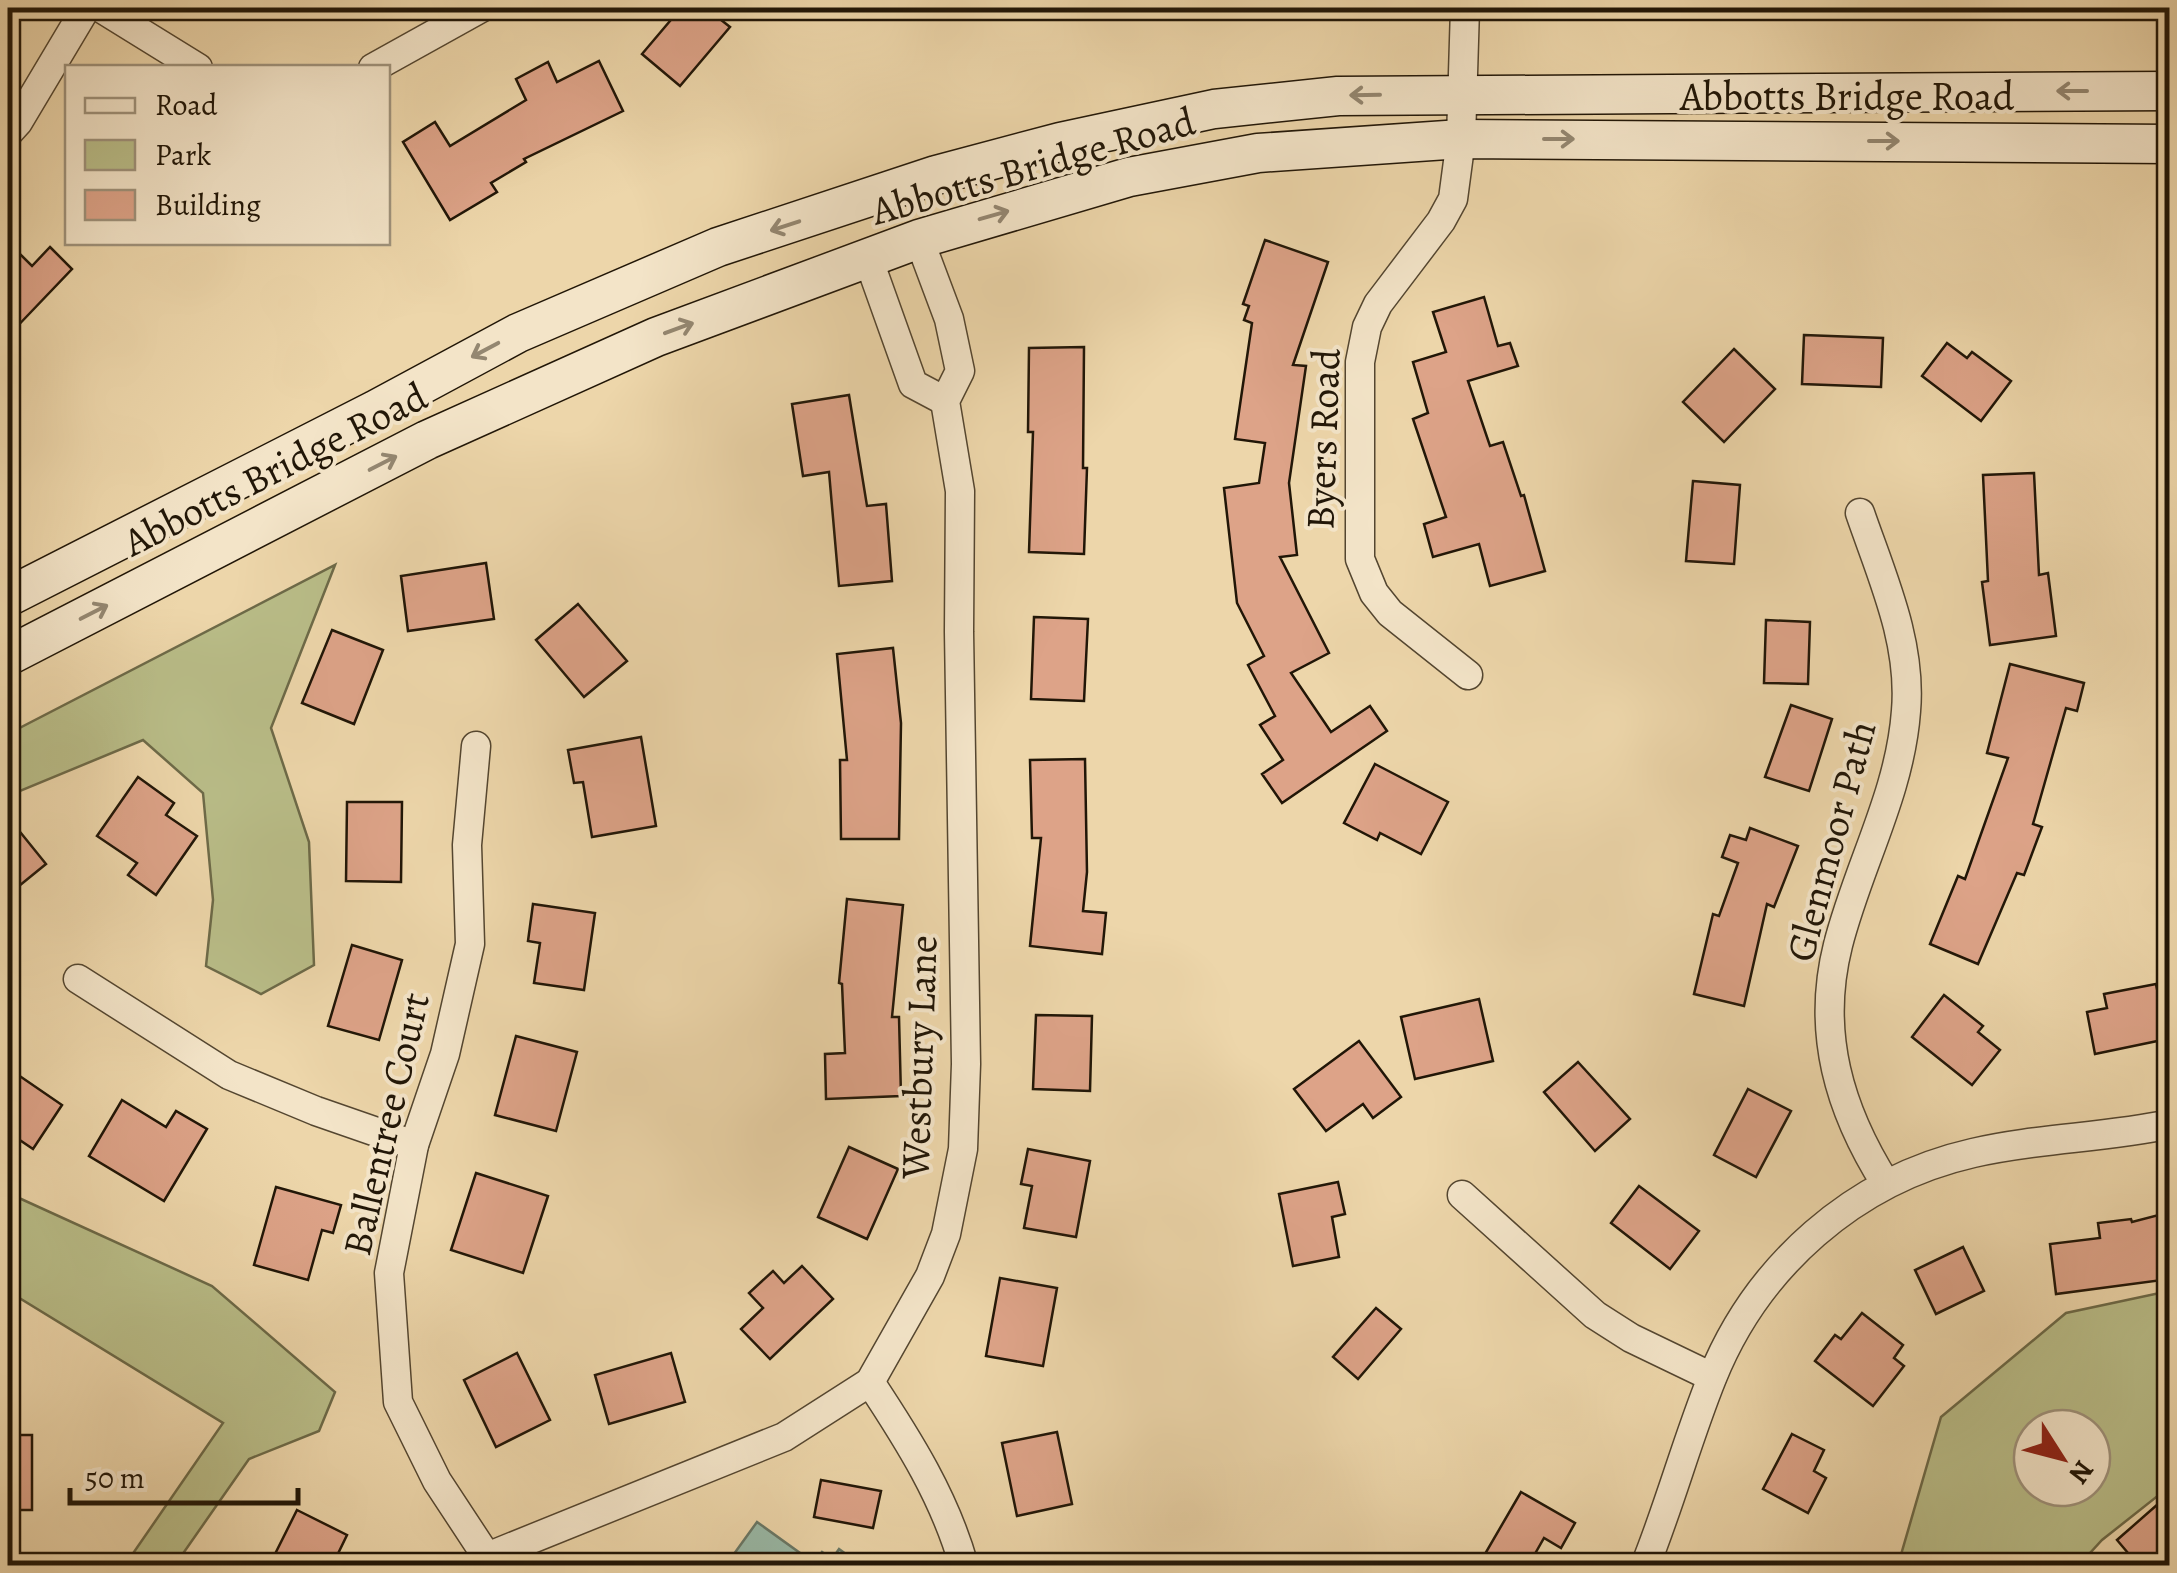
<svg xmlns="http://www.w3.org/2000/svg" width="2177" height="1573" font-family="Alegreya,serif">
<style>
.green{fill:#b9bd88;stroke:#6d6a48;stroke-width:2.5;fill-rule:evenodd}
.water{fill:#99b9a7;stroke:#697867;stroke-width:2.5}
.building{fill:#dda388;stroke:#211607;stroke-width:2.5}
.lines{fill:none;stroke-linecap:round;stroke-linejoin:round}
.street-casing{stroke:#544630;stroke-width:31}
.secondary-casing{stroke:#211607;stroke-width:41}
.street{stroke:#f3e4c8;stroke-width:28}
.secondary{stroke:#f3e4c8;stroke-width:38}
.oneway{stroke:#948771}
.labels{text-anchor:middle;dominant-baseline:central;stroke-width:8;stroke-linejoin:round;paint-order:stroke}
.street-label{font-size:40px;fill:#211607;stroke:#f3e4c8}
</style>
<rect width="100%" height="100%" fill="#edd6aa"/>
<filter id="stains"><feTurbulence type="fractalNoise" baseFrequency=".002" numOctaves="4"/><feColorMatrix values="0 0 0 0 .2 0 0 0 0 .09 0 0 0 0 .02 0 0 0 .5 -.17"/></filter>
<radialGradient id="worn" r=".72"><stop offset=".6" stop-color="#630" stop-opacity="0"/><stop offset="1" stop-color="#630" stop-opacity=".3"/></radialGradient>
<g class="green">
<polygon points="335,565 271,728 309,842 314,965 261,994 206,966 213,900 203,793 143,740 8,796 8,734"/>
<polygon points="8,1193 212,1286 335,1392 319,1431 249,1459 175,1565 125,1565 223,1423 8,1291"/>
<path d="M2169,1291v196l-67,53 -23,25h-181l43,-148 125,-104zM2032,1428h60v60h-60z"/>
</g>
<polygon class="water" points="757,1522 814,1563 822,1552 832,1559 839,1549 861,1565 726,1565"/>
<g class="building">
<polygon points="681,8 706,8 730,27 680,86 642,54"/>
<polygon points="599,61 623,111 524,159 526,162 491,183 497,192 450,220 403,142 435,122 450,146 526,100 516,79 548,62 557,82"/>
<polygon points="1265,240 1328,262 1293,365 1306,366 1289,483 1297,555 1280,557 1329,653 1291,673 1331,732 1370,706 1387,731 1282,803 1262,774 1283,760 1260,725 1275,716 1248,665 1264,656 1237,603 1224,488 1259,483 1265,443 1235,439 1252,323 1244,320 1249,306 1243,304"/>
<polygon points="50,247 72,269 8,336 8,267 20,254 32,266"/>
<polygon points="1484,297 1498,346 1510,343 1518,366 1468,381 1490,446 1503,442 1521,496 1524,495 1545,571 1490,586 1479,544 1433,557 1424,524 1446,517 1413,419 1428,413 1413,362 1446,352 1433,312"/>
<polygon points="1804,335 1883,338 1881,387 1802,384"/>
<polygon points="1947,343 1967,358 1972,352 2011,381 1981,421 1922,376"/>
<polygon points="1084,347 1083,468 1087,468 1084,554 1029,552 1033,432 1028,432 1029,348"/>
<polygon points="1734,349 1775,389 1724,442 1683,402"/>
<polygon points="849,395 867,506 886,504 892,581 839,586 829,472 803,476 792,404"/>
<polygon points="2034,473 2039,575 2048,573 2056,636 1990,645 1982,582 1988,581 1983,475"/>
<polygon points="1693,481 1740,485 1734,564 1686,561"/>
<polygon points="486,563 494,619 408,631 401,576"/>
<polygon points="578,604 627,661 584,697 536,640"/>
<polygon points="1034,617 1088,619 1084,701 1031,699"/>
<polygon points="1766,620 1810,622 1808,684 1764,683"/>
<polygon points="332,630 383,650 354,724 302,703"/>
<polygon points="893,648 901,723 899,839 841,839 840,760 847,760 837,654"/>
<polygon points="2010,664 2084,683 2077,711 2066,708 2033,824 2042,827 2024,875 2017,873 1978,964 1930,944 1958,876 1965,879 2008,758 1987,753"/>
<polygon points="1791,705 1832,719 1809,791 1765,777"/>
<polygon points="641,737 656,826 592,837 583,782 574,783 568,750"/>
<polygon points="1085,759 1087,872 1083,911 1106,913 1102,954 1030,946 1041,838 1032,838 1030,760"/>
<polygon points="1375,764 1448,802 1421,854 1380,833 1377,840 1344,823"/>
<polygon points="138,777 174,803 166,815 197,836 156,895 128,875 137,863 97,836"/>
<polygon points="347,802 402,802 401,882 346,881"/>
<polygon points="8,817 46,864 19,886 8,873"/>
<polygon points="1750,828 1798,846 1774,907 1767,904 1744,1006 1694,994 1713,914 1719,916 1738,863 1722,857 1730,835 1746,840"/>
<polygon points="847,899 903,905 892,1017 899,1017 901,1096 826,1099 825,1054 845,1053 842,984 839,983"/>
<polygon points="533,904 595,913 584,990 534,983 540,943 528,941"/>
<polygon points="352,945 402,960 379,1040 328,1026"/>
<polygon points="2156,984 2167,1039 2095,1054 2087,1012 2107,1008 2104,994"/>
<polygon points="1944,995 1983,1026 1978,1032 2000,1050 1972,1085 1912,1037"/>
<polygon points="1479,999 1493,1061 1415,1079 1401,1017"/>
<polygon points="1036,1015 1092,1016 1090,1091 1033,1089"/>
<polygon points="516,1036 577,1052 556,1131 495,1115"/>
<polygon points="1359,1041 1401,1097 1373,1118 1363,1104 1326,1131 1294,1089"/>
<polygon points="1578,1062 1630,1119 1595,1151 1544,1092"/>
<polygon points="8,1068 62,1105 33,1149 8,1132"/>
<polygon points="1748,1089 1791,1111 1756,1177 1714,1155"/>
<polygon points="122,1100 166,1127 176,1111 207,1129 164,1201 89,1156"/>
<polygon points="849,1147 898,1169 867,1239 818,1217"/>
<polygon points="1028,1149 1090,1161 1076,1237 1024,1228 1032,1186 1021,1184"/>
<polygon points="476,1173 548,1196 523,1273 451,1250"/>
<polygon points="1338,1182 1345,1214 1332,1217 1339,1257 1293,1266 1279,1194"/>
<polygon points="1639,1186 1699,1231 1670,1269 1611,1223"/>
<polygon points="276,1187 341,1205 333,1233 322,1230 308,1280 254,1265"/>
<polygon points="2170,1212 2170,1279 2056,1294 2050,1244 2100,1238 2098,1223 2131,1219 2132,1222"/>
<polygon points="1963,1247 1984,1291 1936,1314 1915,1270"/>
<polygon points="802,1266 833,1299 770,1359 741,1329 763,1308 749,1293 773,1271 784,1283"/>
<polygon points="1000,1278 1057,1288 1043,1366 986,1356"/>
<polygon points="1376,1308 1401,1329 1358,1379 1333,1357"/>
<polygon points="1862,1313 1903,1345 1894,1358 1904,1366 1873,1406 1815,1361 1835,1335 1841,1339"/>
<polygon points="517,1353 550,1420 496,1447 464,1380"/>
<polygon points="671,1353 685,1402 609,1424 595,1375"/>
<polygon points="1057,1432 1072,1504 1017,1516 1002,1443"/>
<polygon points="1792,1434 1824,1450 1814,1471 1826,1478 1808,1513 1763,1489"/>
<rect x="8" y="1435" width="24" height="75"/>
<polygon points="821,1480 881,1491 873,1528 814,1517"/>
<polygon points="1521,1492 1575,1523 1561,1548 1544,1538 1528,1566 1478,1566"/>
<polygon points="2158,1504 2170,1516 2170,1566 2139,1566 2117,1540"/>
<polygon points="297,1510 347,1535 332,1566 269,1566"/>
</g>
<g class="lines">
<defs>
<g id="street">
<polyline points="101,8 198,68"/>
<polyline points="1465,8 1461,139 1453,199 1441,221 1378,304 1367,327 1360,362 1360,559 1374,593 1390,613 1468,675"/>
<polyline points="373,68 481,8"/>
<polyline points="8,133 18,122 86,8"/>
<polyline points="868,258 913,384 945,401"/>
<path d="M1860,513c22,64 52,129 46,198 -6,83 -48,155 -68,234 -22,87 1,165 48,239"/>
<polyline points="476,746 467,845 470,944 445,1054 414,1145 389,1273 398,1402 437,1481 487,1557"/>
<polyline points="78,979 229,1075 316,1111 414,1145"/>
<polyline points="1462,1195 1595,1315 1631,1338 1712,1377"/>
<path d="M870,1382c39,59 75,116 94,184"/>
<polyline points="478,1566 487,1557 784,1437 870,1382 930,1276 946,1234 963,1149 966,1064 959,632 960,491 945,401 960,371 949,319 919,239"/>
<path d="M1645,1566c25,-62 42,-126 67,-188 45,-112 142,-198 261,-225 64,-15 132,-15 197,-29"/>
</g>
<g id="secondary">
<polyline points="8,597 375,410 518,333 718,247 936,175 1060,142 1214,109 1338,96 2170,91"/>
<polyline points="8,656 427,440 656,337 919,239 1129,177 1258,153 1461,139 2170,144"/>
</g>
</defs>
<use href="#street" class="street-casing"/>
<use href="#secondary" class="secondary-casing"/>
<use href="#street" class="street"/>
<use href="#secondary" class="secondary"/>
</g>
<defs><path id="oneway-shaft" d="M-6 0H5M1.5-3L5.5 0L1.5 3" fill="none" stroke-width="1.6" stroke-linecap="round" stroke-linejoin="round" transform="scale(2.5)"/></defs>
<g class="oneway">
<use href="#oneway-shaft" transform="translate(2072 91) rotate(180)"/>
<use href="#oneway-shaft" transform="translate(1365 95) rotate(179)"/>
<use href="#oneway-shaft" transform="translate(1559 139)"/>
<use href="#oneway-shaft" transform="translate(1884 141)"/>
<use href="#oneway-shaft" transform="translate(994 215) rotate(-16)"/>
<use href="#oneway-shaft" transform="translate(785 226) rotate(162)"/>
<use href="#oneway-shaft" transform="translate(679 328) rotate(-20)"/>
<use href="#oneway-shaft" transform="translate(485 350) rotate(152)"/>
<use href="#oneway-shaft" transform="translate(383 463) rotate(-27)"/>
<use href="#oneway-shaft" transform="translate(94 612) rotate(-27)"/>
</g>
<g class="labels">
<g class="street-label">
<text x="1847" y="96">Abbotts Bridge Road</text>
<text transform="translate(1033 166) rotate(-16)">Abbotts Bridge Road</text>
<text transform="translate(1323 439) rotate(-88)">Byers Road</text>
<text transform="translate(275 469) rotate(-27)">Abbotts Bridge Road</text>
<text transform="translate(1831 841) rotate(-75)">Glenmoor Path</text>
<text transform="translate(919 1057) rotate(-88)">Westbury Lane</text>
<text transform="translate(386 1124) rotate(-77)">Ballentree Court</text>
</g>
</g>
<rect width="2177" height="1573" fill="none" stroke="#edd6aa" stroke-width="40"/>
<rect x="10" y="10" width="2157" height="1553" fill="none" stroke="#211607" stroke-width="5"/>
<rect x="20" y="20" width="2137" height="1533" fill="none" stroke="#211607" stroke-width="2.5"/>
<rect x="65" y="65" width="325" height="180" fill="#f3e4c8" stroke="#9f927b" stroke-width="2.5"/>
<rect x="85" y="98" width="50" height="15" fill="#f3e4c8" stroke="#9f927b" stroke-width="2.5"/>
<text x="155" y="115" font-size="30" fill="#211607">Road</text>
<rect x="85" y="140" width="50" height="30" fill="#b9bd88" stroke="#9f927b" stroke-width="2.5"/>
<text x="155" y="165" font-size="30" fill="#211607">Park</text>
<rect x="85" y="190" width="50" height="30" fill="#dda388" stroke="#9f927b" stroke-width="2.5"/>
<text x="155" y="215" font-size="30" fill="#211607">Building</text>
<g transform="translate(2062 1458) rotate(126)"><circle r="48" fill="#f3e4c8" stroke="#9f927b" stroke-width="2.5"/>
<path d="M0-8L18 38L0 25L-18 38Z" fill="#8f2418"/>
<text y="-15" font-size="28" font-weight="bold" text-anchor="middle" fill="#211607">N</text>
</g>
<path d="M70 1488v15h228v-15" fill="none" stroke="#211607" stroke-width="5"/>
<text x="85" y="1488" font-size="30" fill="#211607" stroke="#f3e4c8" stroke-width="8" paint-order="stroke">50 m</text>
<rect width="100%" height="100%" filter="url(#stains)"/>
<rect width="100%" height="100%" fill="url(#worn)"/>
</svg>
